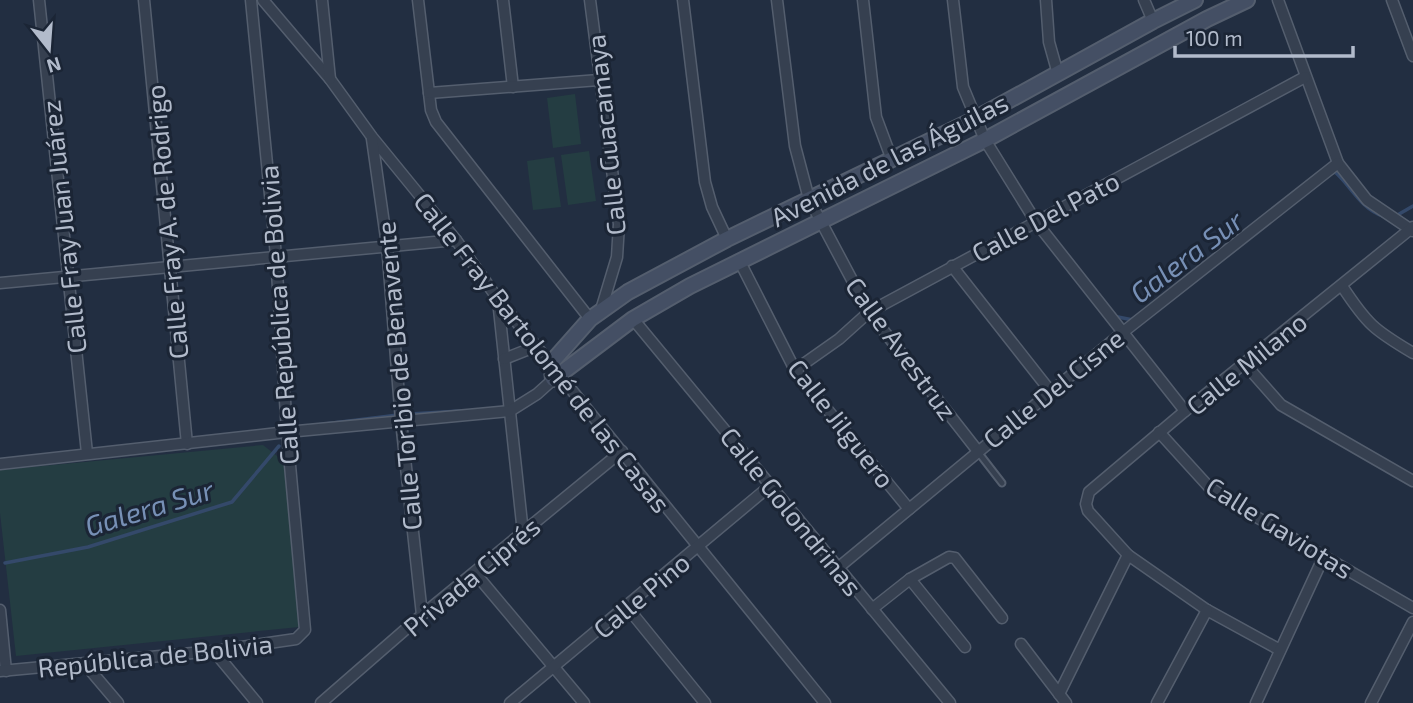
<svg xmlns="http://www.w3.org/2000/svg" width="1413" height="703" font-family="'Exo 2',sans-serif">
<style>
.park{fill:#243d42}
.lines{fill:none;stroke-linecap:round;stroke-linejoin:round}
.stream{stroke:#34496a;stroke-width:3.5}
.lane-casing{stroke:#545e6e;stroke-width:9}
.street-casing{stroke:#545e6e;stroke-width:13}
.secondary-casing{stroke:#545e6e;stroke-width:18}
.lane{stroke:#364050;stroke-width:5}
.street{stroke:#364050;stroke-width:10}
.secondary{stroke:#444f64;stroke-width:14}
.labels{text-anchor:middle;dominant-baseline:central;stroke-width:6;stroke-linejoin:round;paint-order:stroke}
.street-label{font-size:26px;fill:#b2bbcb;stroke:#1b2535}
.water-label{font-size:28px;font-style:italic;fill:#7790b6;stroke:#1b2535}
</style>
<rect width="100%" height="100%" fill="#222e41"/>
<g class="park">
<polygon points="575,94 581,144 553,148 547,98"/>
<polygon points="589,151 596,201 568,205 561,155"/>
<polygon points="554,157 561,207 533,210 527,161"/>
<polygon points="263,445 286,463 299,627 16,656 0,513 0,470"/>
</g>
<g class="lines">
<g class="stream">
<path d="M1332,173l3,-1c16,14 26,37 48,44"/>
<polyline points="1394,217 1413,206"/>
<polyline points="865,295 875,307"/>
<polyline points="1113,316 1133,320"/>
<polyline points="410,414 460,411"/>
<polyline points="300,427 398,415"/>
<polyline points="5,563 88,547 232,502 279,446"/>
</g>
<defs>
<polyline id="lane" points="978,452 1002,483"/>
<g id="street">
<polyline points="39,0 87,453"/>
<polyline points="144,0 187,444"/>
<polyline points="263,0 330,79 372,137 456,240 498,299 825,703"/>
<polyline points="322,0 330,79"/>
<polyline points="418,0 431,110 436,122 590,319"/>
<polyline points="503,0 513,87"/>
<polyline points="590,0 619,224 617,257 601,310"/>
<polyline points="683,0 705,182 712,207 727,239"/>
<polyline points="777,0 795,146 809,199 869,312 977,450"/>
<polyline points="863,0 876,117 892,160"/>
<polyline points="953,0 963,87 985,140 1036,222 1185,411"/>
<polyline points="1046,0 1049,42 1058,74"/>
<polyline points="1144,0 1153,21"/>
<polyline points="1278,0 1338,163 1367,200 1413,231"/>
<polyline points="1392,0 1413,56"/>
<polyline points="429,93 599,80"/>
<polyline points="372,139 387,245 401,421 422,615"/>
<polyline points="739,260 795,370 909,509"/>
<polyline points="952,266 1051,392"/>
<polyline points="0,283 456,240"/>
<path d="M1342,286c25,38 32,44 71,67"/>
<polyline points="498,300 523,533"/>
<polyline points="633,319 950,703"/>
<polyline points="504,359 537,346"/>
<polyline points="1244,363 1281,405 1413,481"/>
<polyline points="795,370 839,339 869,312 1305,77"/>
<polyline points="1159,432 1209,487 1234,504 1413,608"/>
<polyline points="0,464 287,432 510,411 537,394 557,376"/>
<polyline points="839,567 1122,333 1338,163"/>
<polyline points="475,573 584,703"/>
<polyline points="910,579 965,647"/>
<polyline points="627,607 705,703"/>
<polyline points="872,609 910,579 949,557 955,558 1002,618"/>
<polyline points="0,610 6,671"/>
<polyline points="1021,644 1066,703"/>
<polyline points="1280,650 1207,610 1128,555 1088,511 1086,504 1089,492 1185,411 1413,227"/>
<polyline points="214,651 257,703"/>
<polyline points="85,664 118,703"/>
<polyline points="0,671 214,651 296,639 305,630 287,432 276,256 251,0"/>
<polyline points="1059,694 1128,555"/>
<polyline points="321,703 422,615 622,451"/>
<polyline points="510,703 771,485"/>
<polyline points="1157,703 1207,610"/>
<polyline points="1256,703 1324,556"/>
<polyline points="1371,703 1413,622"/>
</g>
<g id="secondary">
<polyline points="560,374 633,319 690,286 985,140 1207,19 1247,0"/>
<polyline points="553,379 551,363 590,319 628,292 727,239 975,119 1153,21 1195,0"/>
</g>
</defs>
<use href="#lane" class="lane-casing"/>
<use href="#street" class="street-casing"/>
<use href="#secondary" class="secondary-casing"/>
<use href="#lane" class="lane"/>
<use href="#street" class="street"/>
<use href="#secondary" class="secondary"/>
</g>
<g class="labels">
<g class="street-label">
<text transform="translate(605 135) rotate(-96)">Calle Guacamaya</text>
<text transform="translate(889 159) rotate(-27)">Avenida de las Águilas</text>
<text transform="translate(1045 216) rotate(-28)">Calle Del Pato</text>
<text transform="translate(166 222) rotate(-95)">Calle Fray A. de Rodrigo</text>
<text transform="translate(63 227) rotate(-96)">Calle Fray Juan Juárez</text>
<text transform="translate(278 315) rotate(-94)">Calle República de Bolivia</text>
<text transform="translate(902 348) rotate(54)">Calle Avestruz</text>
<text transform="translate(543 352) rotate(52)">Calle Fray Bartolomé de las Casas</text>
<text transform="translate(1246 363) rotate(-39)">Calle Milano</text>
<text transform="translate(398 376) rotate(-95)">Calle Toribio de Benavente</text>
<text transform="translate(1053 388) rotate(-39)">Calle Del Cisne</text>
<text transform="translate(842 423) rotate(52)">Calle Jilguero</text>
<text transform="translate(792 511) rotate(51)">Calle Golondrinas</text>
<text transform="translate(1280 527) rotate(32)">Calle Gaviotas</text>
<text transform="translate(471 576) rotate(-40)">Privada Ciprés</text>
<text transform="translate(641 595) rotate(-40)">Calle Pino</text>
<text transform="translate(155 655) rotate(-6)">República de Bolivia</text>
</g>
<g class="water-label">
<text transform="translate(1186 256) rotate(-37)">Galera Sur</text>
<text transform="translate(149 507) rotate(-17)">Galera Sur</text>
</g>
</g>
<g transform="translate(49 49) rotate(163)" stroke="#1b2535" stroke-width="5" paint-order="stroke">
<path d="M0-5L12 26L0 18L-12 26Z" fill="#b2bbcb"/>
<text y="-10" font-size="19" font-weight="bold" text-anchor="middle" fill="#b2bbcb">N</text>
</g>
<path d="M1175 46v10h178v-10" fill="none" stroke="#b2bbcb" stroke-width="3.5"/>
<text x="1186" y="46" font-size="21" fill="#b2bbcb" stroke="#1b2535" stroke-width="5" paint-order="stroke">100 m</text>
</svg>
